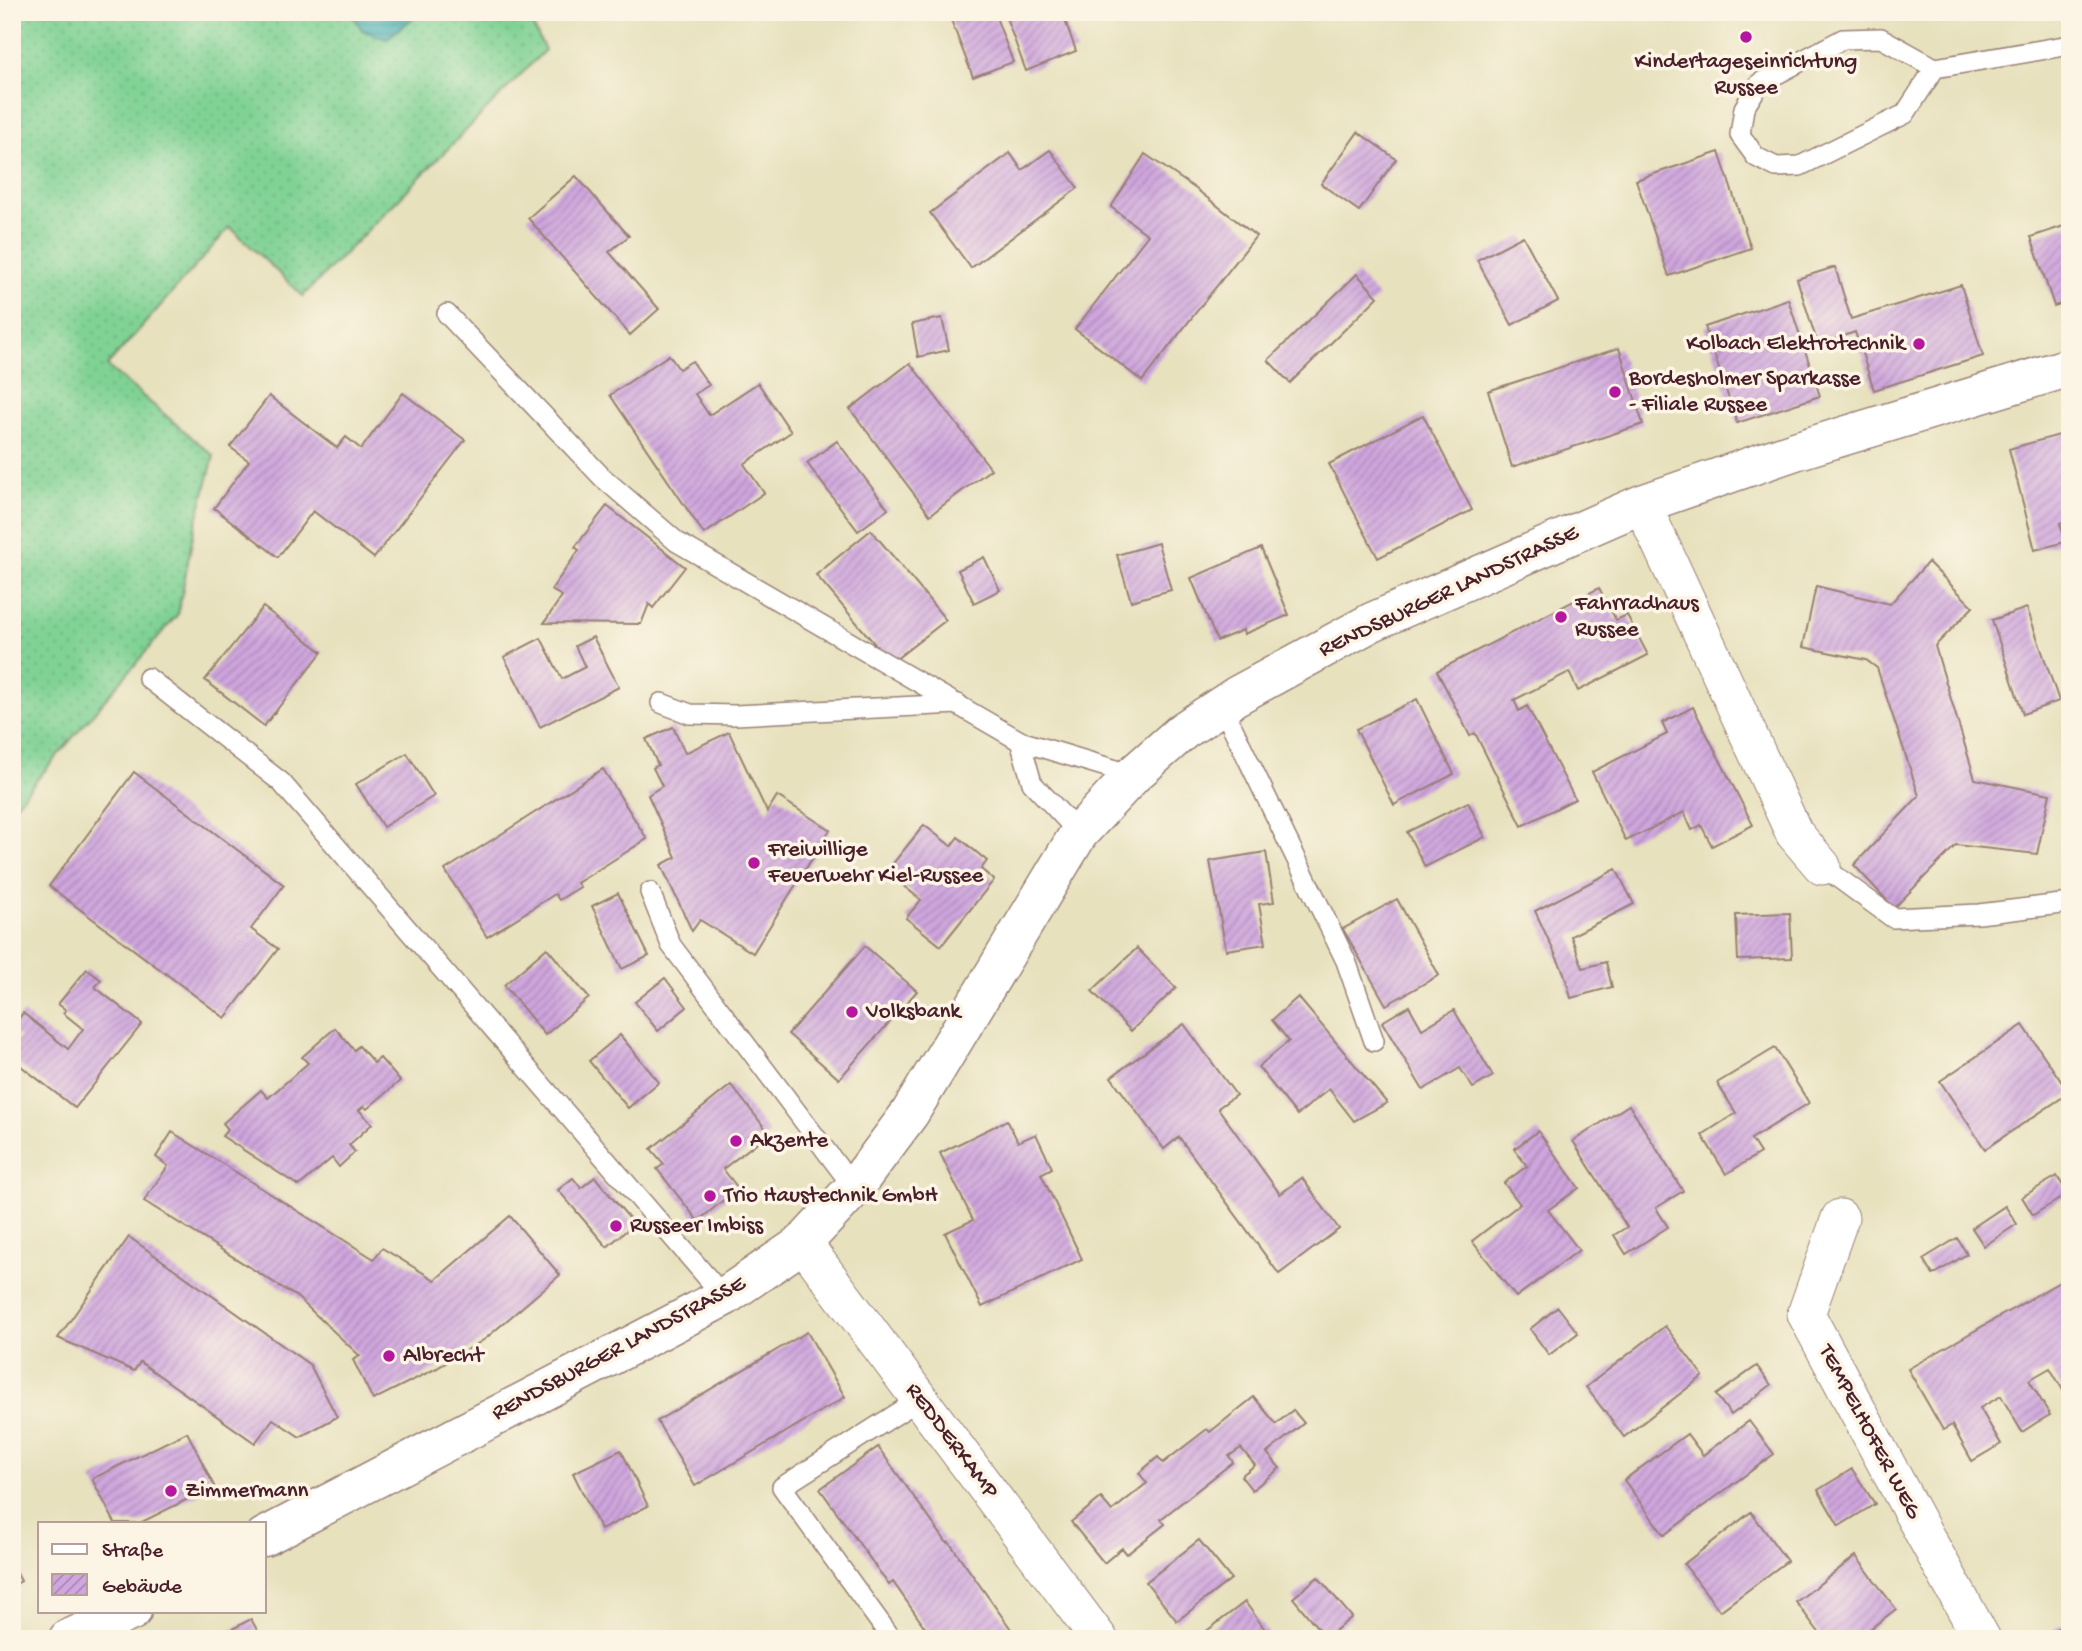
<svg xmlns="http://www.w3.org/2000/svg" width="2082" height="1651" font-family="'Gochi Hand',sans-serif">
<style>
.grass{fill:url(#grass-dots);stroke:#647860;stroke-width:2}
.water{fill:url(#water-rules);stroke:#446870;stroke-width:2}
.building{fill:url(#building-hatch)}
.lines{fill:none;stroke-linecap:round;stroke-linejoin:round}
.service-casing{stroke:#988074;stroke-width:22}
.minor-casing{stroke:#988074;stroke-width:39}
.tertiary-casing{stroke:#988074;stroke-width:41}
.service{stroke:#fff;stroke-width:19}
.minor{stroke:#fff;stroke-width:37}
.tertiary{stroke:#fff;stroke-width:38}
.poi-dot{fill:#b5179e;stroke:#fcf5e5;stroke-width:2.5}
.labels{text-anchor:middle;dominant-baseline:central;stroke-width:7;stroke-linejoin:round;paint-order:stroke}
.poi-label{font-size:23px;fill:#4a1f2b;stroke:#fcf5e5;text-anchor:start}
.street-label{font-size:23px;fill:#4a1f2b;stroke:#fcf5e5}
</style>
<defs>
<pattern id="grass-dots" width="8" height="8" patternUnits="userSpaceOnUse" patternTransform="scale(1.75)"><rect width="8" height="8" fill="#7fd294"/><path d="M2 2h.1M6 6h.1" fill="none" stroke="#6fb480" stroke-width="1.8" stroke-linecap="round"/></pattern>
<pattern id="water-rules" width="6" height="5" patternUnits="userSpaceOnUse" patternTransform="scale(1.75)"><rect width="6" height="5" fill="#3fb0b6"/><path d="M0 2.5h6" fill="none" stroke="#378f94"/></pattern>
<pattern id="building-hatch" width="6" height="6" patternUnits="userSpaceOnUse" patternTransform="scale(1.75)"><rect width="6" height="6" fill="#cfa6de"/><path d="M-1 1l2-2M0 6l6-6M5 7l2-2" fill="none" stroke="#aa87b4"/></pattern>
</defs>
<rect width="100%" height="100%" fill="#fcf5e5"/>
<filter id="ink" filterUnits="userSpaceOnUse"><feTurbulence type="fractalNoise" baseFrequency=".0143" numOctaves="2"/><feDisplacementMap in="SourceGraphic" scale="14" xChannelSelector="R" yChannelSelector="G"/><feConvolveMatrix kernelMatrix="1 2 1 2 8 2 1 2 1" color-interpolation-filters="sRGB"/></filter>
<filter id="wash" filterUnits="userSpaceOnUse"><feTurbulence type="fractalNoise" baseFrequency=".00686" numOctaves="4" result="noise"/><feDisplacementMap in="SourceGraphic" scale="28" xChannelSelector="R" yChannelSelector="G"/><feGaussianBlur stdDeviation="1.57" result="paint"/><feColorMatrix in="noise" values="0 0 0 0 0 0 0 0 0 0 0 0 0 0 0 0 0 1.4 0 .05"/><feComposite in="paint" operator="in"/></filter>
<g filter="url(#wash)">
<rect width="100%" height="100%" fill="#e7e1be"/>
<polygon class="grass" points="12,12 526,12 545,50 303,296 230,227 107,366 214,456 193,535 178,614 12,809"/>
<polygon class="water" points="351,12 421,12 386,39 362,30"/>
<g id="blocks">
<g class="building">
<polygon points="948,12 994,12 1013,62 973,77"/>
<polygon points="1004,12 1062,12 1076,51 1026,71"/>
<polygon points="1358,132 1396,159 1359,211 1321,184"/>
<polygon points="1050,150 1078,188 971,268 930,213 1010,153 1022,170"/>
<polygon points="1719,152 1751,248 1669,276 1636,180"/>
<polygon points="1145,154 1196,189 1256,236 1142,381 1075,329 1148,235 1111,207"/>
<polygon points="576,176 629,236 609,252 659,309 630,335 528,218"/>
<polygon points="2070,224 2070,301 2054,306 2031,237"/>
<polygon points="1523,236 1558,301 1512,325 1477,260"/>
<polygon points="1835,267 1851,319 1961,285 1983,356 1874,390 1855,332 1818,345 1797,279"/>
<polygon points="1357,274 1378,297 1290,383 1268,360"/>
<polygon points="1788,299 1820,396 1737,423 1705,327"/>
<polygon points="942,318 949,350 918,357 912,324"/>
<polygon points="1619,348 1643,424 1512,467 1488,391"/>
<polygon points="669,355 679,369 692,361 709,385 695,394 709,415 758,383 791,432 744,464 764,493 704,534 610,395"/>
<polygon points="910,363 991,469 930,515 850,409"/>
<polygon points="403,393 465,440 374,558 313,511 278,557 214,508 249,461 230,447 269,396 337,448 346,437 361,449"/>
<polygon points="1423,415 1472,510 1378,558 1329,464"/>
<polygon points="2070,432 2070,520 2060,523 2065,542 2035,550 2009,449"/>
<polygon points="837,441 888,509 858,531 807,463"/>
<polygon points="607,506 685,567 653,608 649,604 641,624 544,623 562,596 551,590 579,550 575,547"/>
<polygon points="871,530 946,620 891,663 816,575"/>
<polygon points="1158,543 1171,590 1131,601 1117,555"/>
<polygon points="1261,548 1289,615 1244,634 1243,630 1217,641 1191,578"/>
<polygon points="984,557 1000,590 974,603 958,570"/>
<polygon points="1928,562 1973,607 1935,646 1975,779 2050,794 2037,854 1956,845 1894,908 1854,865 1919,796 1877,668 1866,660 1803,647 1816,586 1890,604"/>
<polygon points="1599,588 1616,620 1627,615 1648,655 1578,691 1569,672 1514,700 1519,711 1527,706 1575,799 1522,826 1475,733 1470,736 1437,671"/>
<polygon points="263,607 322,652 264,726 205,680"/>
<polygon points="2027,608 2059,701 2023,714 1992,620"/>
<polygon points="593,637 619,687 540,727 504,657 541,638 562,679 585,667 575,646"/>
<polygon points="1417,699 1454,774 1394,805 1356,729"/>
<polygon points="1693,707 1753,825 1712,846 1701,825 1692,830 1684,812 1626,841 1592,772 1667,734 1662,723"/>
<polygon points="673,727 685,753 729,732 767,812 777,796 830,830 753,953 700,920 692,931 661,865 676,857 648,795 662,786 653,768 658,765 646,739"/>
<polygon points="407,753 434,796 383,827 356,784"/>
<polygon points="603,769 647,839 577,883 580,887 559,900 555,894 487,937 445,870"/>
<polygon points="134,772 284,885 251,929 278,949 225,1018 49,886"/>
<polygon points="1468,802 1485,837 1425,867 1407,832"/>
<polygon points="924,825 951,846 958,837 987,861 981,869 994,880 941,946 906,918 921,900 886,872"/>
<polygon points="1266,852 1274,902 1259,904 1266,944 1226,950 1210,861"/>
<polygon points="1616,869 1634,904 1571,936 1583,968 1606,962 1612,987 1571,998 1564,973 1535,911"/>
<polygon points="618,893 649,956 622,969 592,906"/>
<polygon points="1397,899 1439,975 1386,1005 1343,929"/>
<polygon points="1790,913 1792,958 1738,960 1736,915"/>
<polygon points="865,946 917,991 839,1079 788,1034"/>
<polygon points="547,948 589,998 545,1035 504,985"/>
<polygon points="1137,948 1176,988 1131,1031 1092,991"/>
<polygon points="87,969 101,980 95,987 142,1024 75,1108 12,1059 12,1046 20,1037 12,1031 12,1027 23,1013 68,1049 83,1029 63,1013 66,1010 58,1004"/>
<polygon points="665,978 687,1007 658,1031 635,1002"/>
<polygon points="1298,997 1387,1103 1354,1121 1329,1089 1297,1115 1258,1067 1289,1041 1272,1020"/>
<polygon points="1409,1006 1422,1029 1454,1010 1493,1076 1473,1088 1460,1068 1423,1090 1382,1022"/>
<polygon points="1184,1024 1236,1095 1218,1108 1280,1194 1302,1178 1339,1229 1279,1274 1179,1137 1164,1149 1111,1077"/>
<polygon points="2023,1025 2069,1093 1985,1149 1940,1081"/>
<polygon points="335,1028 354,1050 359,1046 374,1063 380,1058 400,1081 367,1109 364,1106 359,1110 372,1124 349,1145 355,1152 339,1167 332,1158 299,1186 222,1136 228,1129 223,1123 261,1090 268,1098 308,1063 302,1057"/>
<polygon points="620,1035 659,1082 628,1108 589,1061"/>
<polygon points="1775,1048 1809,1103 1751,1139 1760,1153 1726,1174 1702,1135 1736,1113 1717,1083"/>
<polygon points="731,1085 769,1133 723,1169 738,1188 698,1221 657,1169 664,1164 651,1149"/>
<polygon points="1629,1105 1683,1191 1656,1208 1668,1227 1626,1254 1614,1235 1627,1227 1573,1141"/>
<polygon points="1007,1120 1018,1142 1036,1134 1052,1168 1041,1174 1082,1259 982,1307 945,1233 973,1220 940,1153"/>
<polygon points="1538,1131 1579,1188 1548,1210 1579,1250 1516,1297 1472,1241 1520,1204 1504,1183 1527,1166 1514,1149"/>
<polygon points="172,1132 374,1259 382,1248 435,1280 510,1216 560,1275 485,1339 437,1368 373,1400 353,1360 360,1356 297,1297 144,1201 168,1166 156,1157"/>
<polygon points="2057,1176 2068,1194 2033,1215 2022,1197"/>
<polygon points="595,1177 634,1224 607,1247 558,1190 573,1178 581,1188"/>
<polygon points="2005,1206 2017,1224 1984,1246 1972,1228"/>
<polygon points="129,1237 310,1365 337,1417 300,1437 273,1419 255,1443 140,1362 134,1371 58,1338"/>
<polygon points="1957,1238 1967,1254 1933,1275 1923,1259"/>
<polygon points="2070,1276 2070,1402 2050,1368 2029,1380 2050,1415 2036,1423 2022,1432 2001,1396 1980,1408 2001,1444 1972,1461 1952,1425 1943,1430 1908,1369"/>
<polygon points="1558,1307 1578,1333 1549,1355 1530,1329"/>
<polygon points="1665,1326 1703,1376 1624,1437 1586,1387"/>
<polygon points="807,1332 845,1397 695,1486 657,1421"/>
<polygon points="1757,1366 1771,1385 1731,1415 1716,1395"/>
<polygon points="1254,1397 1276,1424 1293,1410 1304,1423 1267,1453 1280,1468 1252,1490 1241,1476 1255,1465 1241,1448 1229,1456 1233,1462 1161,1519 1165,1524 1127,1554 1122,1548 1104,1563 1071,1522 1101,1498 1112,1511 1147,1483 1139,1473 1158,1457 1163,1463 1207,1429 1210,1432"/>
<polygon points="1749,1421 1774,1454 1664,1535 1624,1480 1687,1434 1703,1455"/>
<polygon points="187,1432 214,1486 140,1523 115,1523 92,1479"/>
<polygon points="878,1447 947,1543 949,1542 1018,1639 933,1639 893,1582 889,1585 820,1489"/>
<polygon points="621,1450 648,1506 601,1530 573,1473"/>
<polygon points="1852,1469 1875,1504 1839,1526 1818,1490"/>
<polygon points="1751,1512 1787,1561 1720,1611 1684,1564"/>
<polygon points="1199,1540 1231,1579 1177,1621 1146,1582"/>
<polygon points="1856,1556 1896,1609 1857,1639 1824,1639 1796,1602"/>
<polygon points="12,1564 21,1581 12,1586"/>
<polygon points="1318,1577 1352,1617 1326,1638 1293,1598"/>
<polygon points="1245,1602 1272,1639 1196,1639"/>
<polygon points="251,1619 262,1639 213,1639"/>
<polygon points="2070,1621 2070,1639 2038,1639"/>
</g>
</g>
</g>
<g filter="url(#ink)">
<use href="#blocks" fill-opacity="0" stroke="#988074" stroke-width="2"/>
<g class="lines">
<defs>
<g id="service">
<polyline points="1935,68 1905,114 1800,166 1776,167 1756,157 1740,135 1744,108 1760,83 1843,39 1881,38 1935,68 2070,45"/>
<polyline points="447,314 602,477 677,542 1020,741 1133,775"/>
<polyline points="148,678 281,782 724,1297"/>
<polyline points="661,703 690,714 735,715 958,704"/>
<polyline points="1222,706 1346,961 1374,1041"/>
<polyline points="1020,741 1032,783 1079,833"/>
<polyline points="1822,866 1893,918 1979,914 2061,904"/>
<polyline points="650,892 671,945 854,1188"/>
<polyline points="892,1639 782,1487 920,1399"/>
</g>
<g id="minor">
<polyline points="1642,504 1794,833 1822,866"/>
<polyline points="1840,1218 1806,1314 1913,1514 1982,1639"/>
<polyline points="803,1243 1099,1639"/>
</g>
<g id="tertiary">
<polyline points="264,1537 724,1297 803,1243 854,1188 910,1113 1079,833 1133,775 1183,731 1236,696 1372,622 1642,504 1795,451 2070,367"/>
<polyline points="68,1639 132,1611"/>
</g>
</defs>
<use href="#service" class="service-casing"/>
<use href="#minor" class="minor-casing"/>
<use href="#tertiary" class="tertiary-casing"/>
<use href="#service" class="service"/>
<use href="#minor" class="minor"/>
<use href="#tertiary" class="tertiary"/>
</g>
</g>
<g class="poi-dot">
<circle cx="1746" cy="37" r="7"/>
<circle cx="1919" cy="344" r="7"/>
<circle cx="1615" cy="392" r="7"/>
<circle cx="1561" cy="617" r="7"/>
<circle cx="754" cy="863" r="7"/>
<circle cx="852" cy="1012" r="7"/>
<circle cx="736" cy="1141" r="7"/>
<circle cx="710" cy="1196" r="7"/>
<circle cx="616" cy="1226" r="7"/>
<circle cx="389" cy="1356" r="7"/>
<circle cx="171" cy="1491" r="7"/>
</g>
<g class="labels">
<g class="poi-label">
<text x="1746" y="62" text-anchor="middle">Kindertageseinrichtung<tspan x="1746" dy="26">Russee</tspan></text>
<text x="1905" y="344" text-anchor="end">Kolbach Elektrotechnik</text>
<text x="1629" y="379">Bordesholmer Sparkasse<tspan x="1629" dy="26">- Filiale Russee</tspan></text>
<text x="1575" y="604">Fahrradhaus<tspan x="1575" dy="26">Russee</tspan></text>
<text x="768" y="850">Freiwillige<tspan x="768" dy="26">Feuerwehr Kiel-Russee</tspan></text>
<text x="866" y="1012">Volksbank</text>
<text x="750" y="1141">Akzente</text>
<text x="724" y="1196">Trio Haustechnik GmbH</text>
<text x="630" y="1226">Russeer Imbiss</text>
<text x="403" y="1356">Albrecht</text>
<text x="185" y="1491">Zimmermann</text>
</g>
<g class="street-label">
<text transform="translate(1449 592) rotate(-25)">RENDSBURGER LANDSTRASSE</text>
<text transform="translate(619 1349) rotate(-28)">RENDSBURGER LANDSTRASSE</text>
<text transform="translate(1869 1432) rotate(62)">TEMPELHOFER WEG</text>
<text transform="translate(951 1441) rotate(53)">REDDERKAMP</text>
</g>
</g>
<rect width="2082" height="1651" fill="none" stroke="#fcf5e5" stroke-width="42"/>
<rect x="38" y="1522" width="228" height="91" fill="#fcf5e5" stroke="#b59f9b" stroke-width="2"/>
<rect x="52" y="1544" width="35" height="10" fill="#ffffff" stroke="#b59f9b" stroke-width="2"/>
<text x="102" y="1556" font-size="21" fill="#4a1f2b">Straße</text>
<rect x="52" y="1574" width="35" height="21" fill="url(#building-hatch)" stroke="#b59f9b" stroke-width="2"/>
<text x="102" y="1592" font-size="21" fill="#4a1f2b">Gebäude</text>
</svg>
